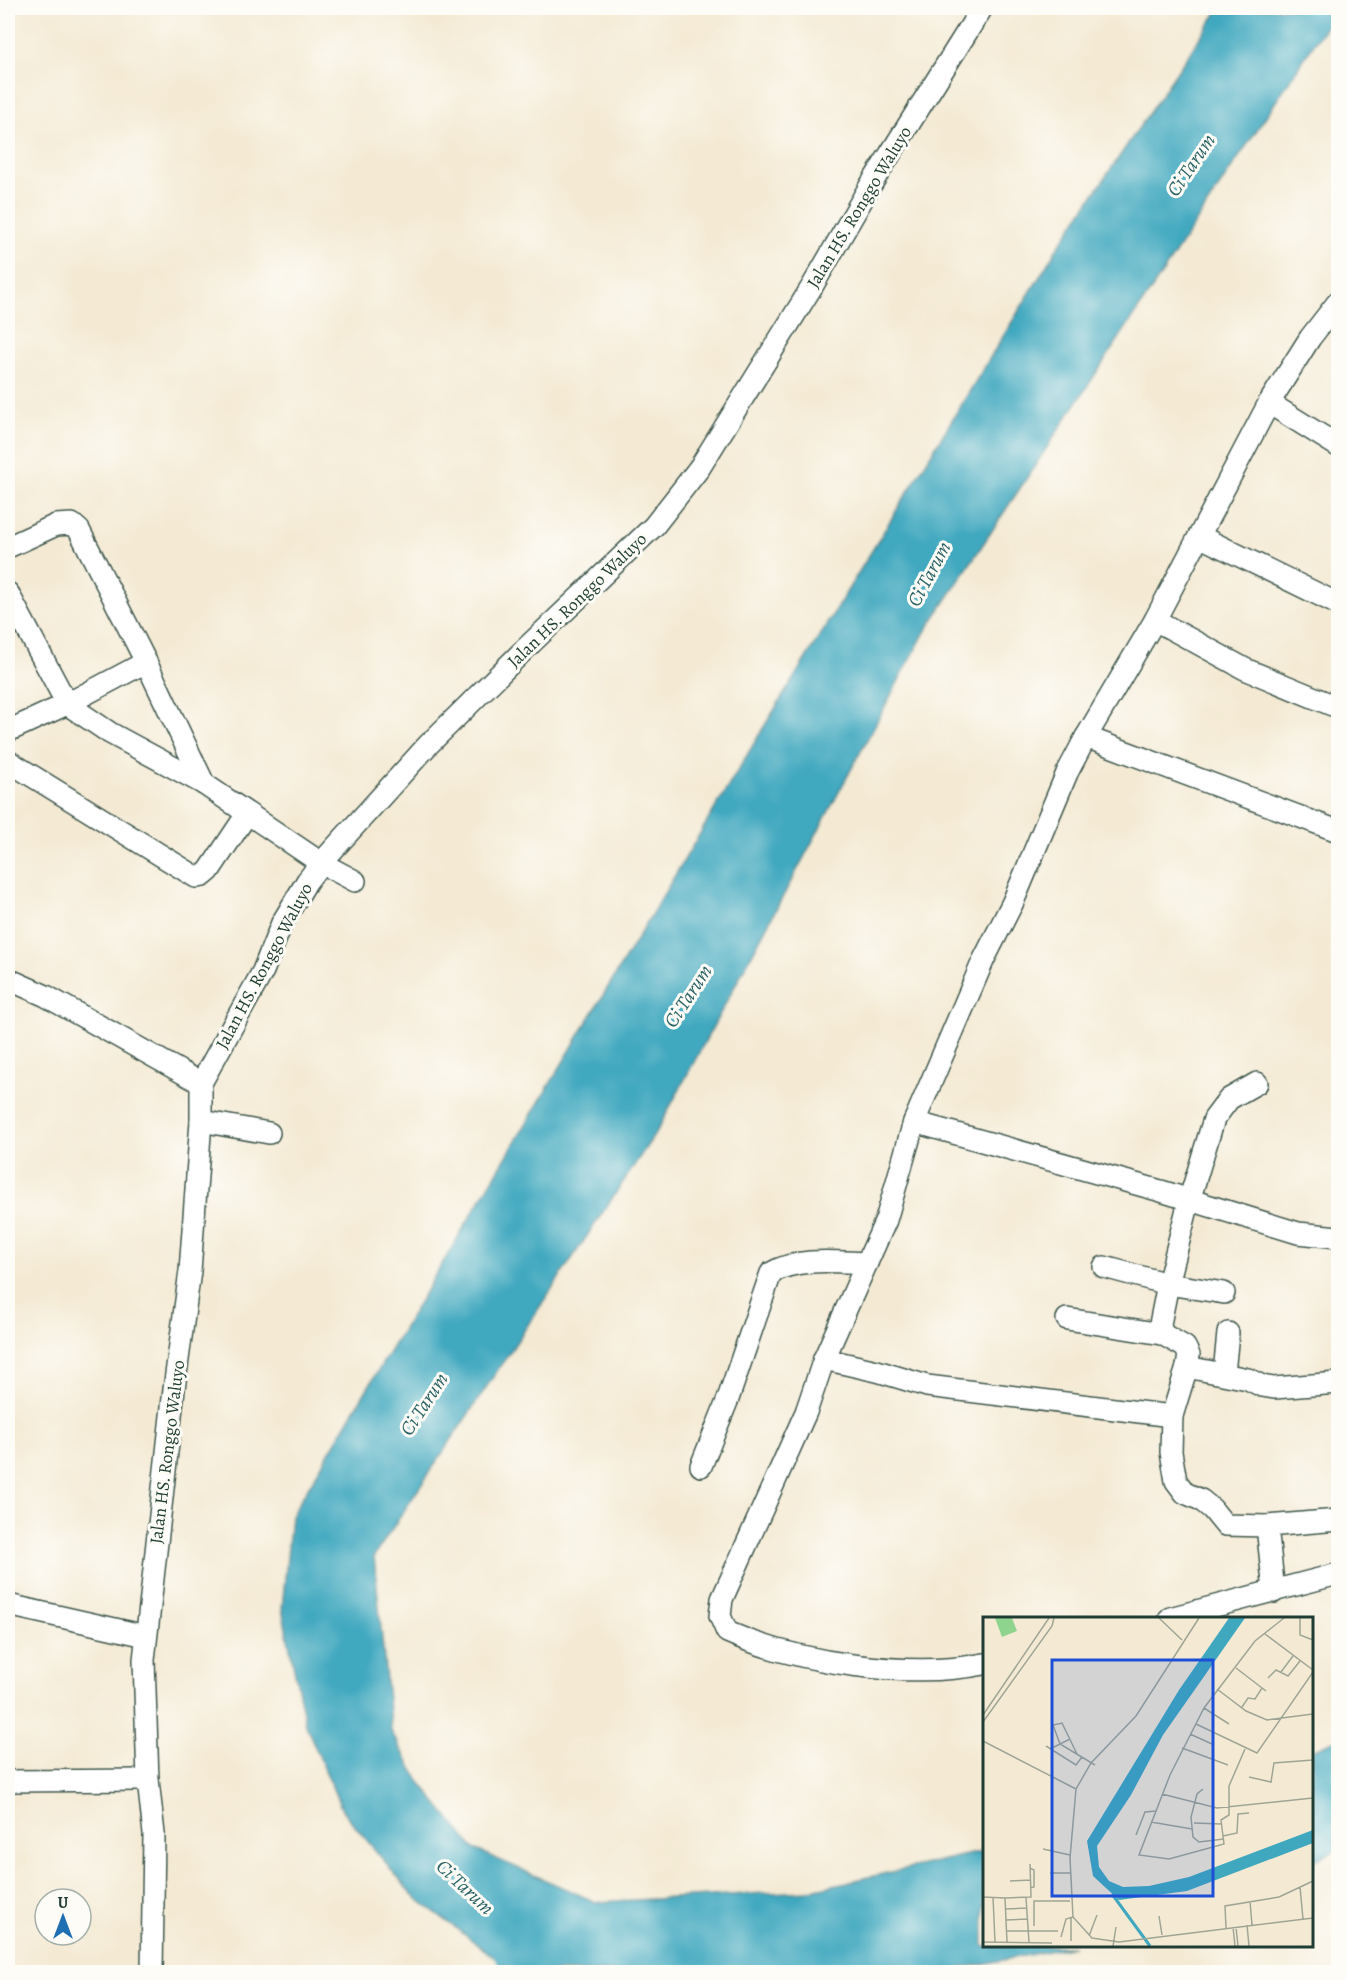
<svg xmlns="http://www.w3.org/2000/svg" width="1346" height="1980" font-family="Alegreya,serif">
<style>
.water{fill:#3fa8bf;stroke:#2f727a;stroke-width:1.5}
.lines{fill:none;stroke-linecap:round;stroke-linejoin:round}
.stream{stroke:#3fa8bf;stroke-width:5}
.minor-casing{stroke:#3f574c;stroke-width:24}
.minor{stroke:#fff;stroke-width:21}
.labels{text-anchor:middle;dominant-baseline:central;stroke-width:6;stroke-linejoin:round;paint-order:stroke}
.street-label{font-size:18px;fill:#1f3d34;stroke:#fdfcf7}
.water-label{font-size:20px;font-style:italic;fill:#2a6265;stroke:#fdfcf7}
.inset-river{fill:none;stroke:#3fa8bf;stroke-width:3}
.inset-road{fill:none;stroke:#9fa594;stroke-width:1.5}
.view{fill:#1d4ed8;fill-opacity:0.15;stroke:#1d4ed8;stroke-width:3}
.inset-edge{fill:none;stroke:#1f3d34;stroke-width:3}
</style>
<rect width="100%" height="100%" fill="#fdfcf7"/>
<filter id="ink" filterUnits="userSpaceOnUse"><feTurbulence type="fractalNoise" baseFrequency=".0167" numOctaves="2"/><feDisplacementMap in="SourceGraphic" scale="12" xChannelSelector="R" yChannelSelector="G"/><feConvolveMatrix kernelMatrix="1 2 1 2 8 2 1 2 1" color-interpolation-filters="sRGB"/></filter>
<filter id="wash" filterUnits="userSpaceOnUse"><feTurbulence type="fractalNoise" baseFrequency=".008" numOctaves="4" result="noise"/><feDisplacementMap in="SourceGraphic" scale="24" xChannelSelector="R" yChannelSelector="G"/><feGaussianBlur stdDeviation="1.35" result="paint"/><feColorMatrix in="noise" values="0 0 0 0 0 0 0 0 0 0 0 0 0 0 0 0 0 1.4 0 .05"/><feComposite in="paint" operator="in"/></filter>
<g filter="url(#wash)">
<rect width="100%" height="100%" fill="#f4ead4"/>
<g class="water">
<polygon points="1220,8 1338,8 1338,11 1317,39 925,632 657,1131 374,1556 391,1731 420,1782 474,1849 596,1902 807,1891 984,1851 984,1946 1074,1946 942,1972 514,1972 412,1895 342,1810 305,1723 282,1609 291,1516 762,730 1056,250"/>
<polygon points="1338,1739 1338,1850 1312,1861 1312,1750"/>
</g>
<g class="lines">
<polyline class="stream" points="496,1955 505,1972"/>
</g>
</g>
<g filter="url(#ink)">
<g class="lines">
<defs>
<g id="minor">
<polyline points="1269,403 1338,446"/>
<polyline points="1199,536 1338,604"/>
<polyline points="8,547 56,525 72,524 79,530 146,662 204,784"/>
<polyline points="8,593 67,704 110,733 204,784 321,863 355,881"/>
<polyline points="1155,620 1245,669 1332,705"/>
<polyline points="8,731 67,704 146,662"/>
<polyline points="1086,737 1338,831"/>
<polyline points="8,761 196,877 203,876 209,871 247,814"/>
<polyline points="8,979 46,996 201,1083"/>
<polyline points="201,1121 269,1133"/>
<polyline points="914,1122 1161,1191 1298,1233 1338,1237"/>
<polyline points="1104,1267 1168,1284 1224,1293"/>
<polyline points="1067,1319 1162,1334 1185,1347 1189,1355 1187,1367 1172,1416 1171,1452 1176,1481 1185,1493 1201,1500 1212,1509 1225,1525 1267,1526 1338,1520"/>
<polyline points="1162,1334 1160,1324 1168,1284 1189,1201 1214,1119 1229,1099 1257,1083"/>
<polyline points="824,1359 877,1371 927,1386 1172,1416"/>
<polyline points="1187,1367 1248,1379 1262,1386 1274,1388 1338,1383"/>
<polyline points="1224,1373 1228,1333"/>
<path d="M701,1466l27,-67 43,-126c28,-16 65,-11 96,-10"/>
<polyline points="1267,1526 1274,1592"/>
<polyline points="8,1605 146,1636"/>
<polyline points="1170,1618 1338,1574"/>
<path d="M984,1664c-75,15 -186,-1 -257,-32l-7,-16 2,-17 84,-187 18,-53 62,-139 28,-98 69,-161 30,-59 54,-129 19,-36 69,-117 114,-217 41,-65 28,-36"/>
<polyline points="8,1781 148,1780"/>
<polyline points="152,1972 154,1834 148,1780 144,1660 174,1389 190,1271 201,1121 201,1083 263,971 282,923 307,881 321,863 428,745 525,649 654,526 700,467 813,285 870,186 982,8"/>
</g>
</defs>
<use href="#minor" class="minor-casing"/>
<use href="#minor" class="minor"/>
</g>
</g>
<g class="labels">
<g class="street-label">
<text transform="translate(859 207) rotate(-59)">Jalan HS. Ronggo Waluyo</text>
<text transform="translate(577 600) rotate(-44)">Jalan HS. Ronggo Waluyo</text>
<text transform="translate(264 966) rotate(-62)">Jalan HS. Ronggo Waluyo</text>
<text transform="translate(167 1452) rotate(-83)">Jalan HS. Ronggo Waluyo</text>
</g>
<g class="water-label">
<text transform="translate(1191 165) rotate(-56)">Ci Tarum</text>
<text transform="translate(929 574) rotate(-62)">Ci Tarum</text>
<text transform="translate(688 996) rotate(-57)">Ci Tarum</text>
<text transform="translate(424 1404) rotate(-57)">Ci Tarum</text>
<text transform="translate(465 1887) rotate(43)">Ci Tarum</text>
</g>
</g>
<g transform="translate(983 1617)">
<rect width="330" height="330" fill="#f4ead4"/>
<path d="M12,1h17l5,13 -15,6z" fill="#8ed48e"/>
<path d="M246,1h16l-82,117 -32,60 -34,51 2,21 10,14 14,6 26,-1 40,-9 124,-47v13l-126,48 -68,9 -26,-24 -6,-35 92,-151z" fill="#3fa8bf"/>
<path class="inset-river" d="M129,277l38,52"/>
<path class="inset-road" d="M176,1l23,22M216,1l-63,98 -45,47 -15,26 -6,69 3,59 19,21 27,4 194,-24M317,1v17l13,5M282,17l48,36M253,51l30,23M298,55l12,-16M285,61l8,-8 12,6 12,-15M234,72l29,22 21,9 46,-6M259,90l6,-9 7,1 7,-11M221,91l25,16M0,98l66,-97M0,105l69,-96 2,-8M213,107l61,29 56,-81M207,117l22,10M0,124l93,48M63,129l30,19 6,-8M199,131l46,17M67,132l20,-10M262,132l-16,37v29l-8,5 3,24 -55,15 -30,-4 31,-80 34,-67 51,-67 29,-23M94,137l-15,-31 -9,2 7,19 35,21M266,160l22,5 3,-19 39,-3M220,172l-6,5 -6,23 2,20 6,5 25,-3M179,177l55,14 96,-10M168,205l41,7M211,206l27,1M153,218l9,-23 11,-1M240,219l14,-3 1,-19 11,-1M60,232l27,6M47,251l4,2v17l-4,1M67,256h20M27,264l20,-1M317,270l3,32M0,280l22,1 2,44M10,280l2,45M22,281l26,-1 -1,-33M43,281l3,44M267,284l2,24M22,292l22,-1M176,299l3,19M88,301v23M23,303l22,-1M264,308l2,21M51,309v-25h36M250,310l2,19M253,310l2,19M243,311l-1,-22 54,-9 34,-16M23,314h52M106,319l8,-21M78,320l5,-18 7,-2M0,325l69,1M130,329l3,-19"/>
<path class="view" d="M69,43h161v236h-161z"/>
<rect width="330" height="330" class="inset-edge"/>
</g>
<rect width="1346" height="1980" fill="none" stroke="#fdfcf7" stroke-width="30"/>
<g transform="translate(63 1917)"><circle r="28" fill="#fdfcf7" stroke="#a4b0a9" stroke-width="1.5"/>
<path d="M0-4.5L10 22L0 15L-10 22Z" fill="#1f6fb2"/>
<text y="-9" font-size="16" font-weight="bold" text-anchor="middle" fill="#1f3d34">U</text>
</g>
</svg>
